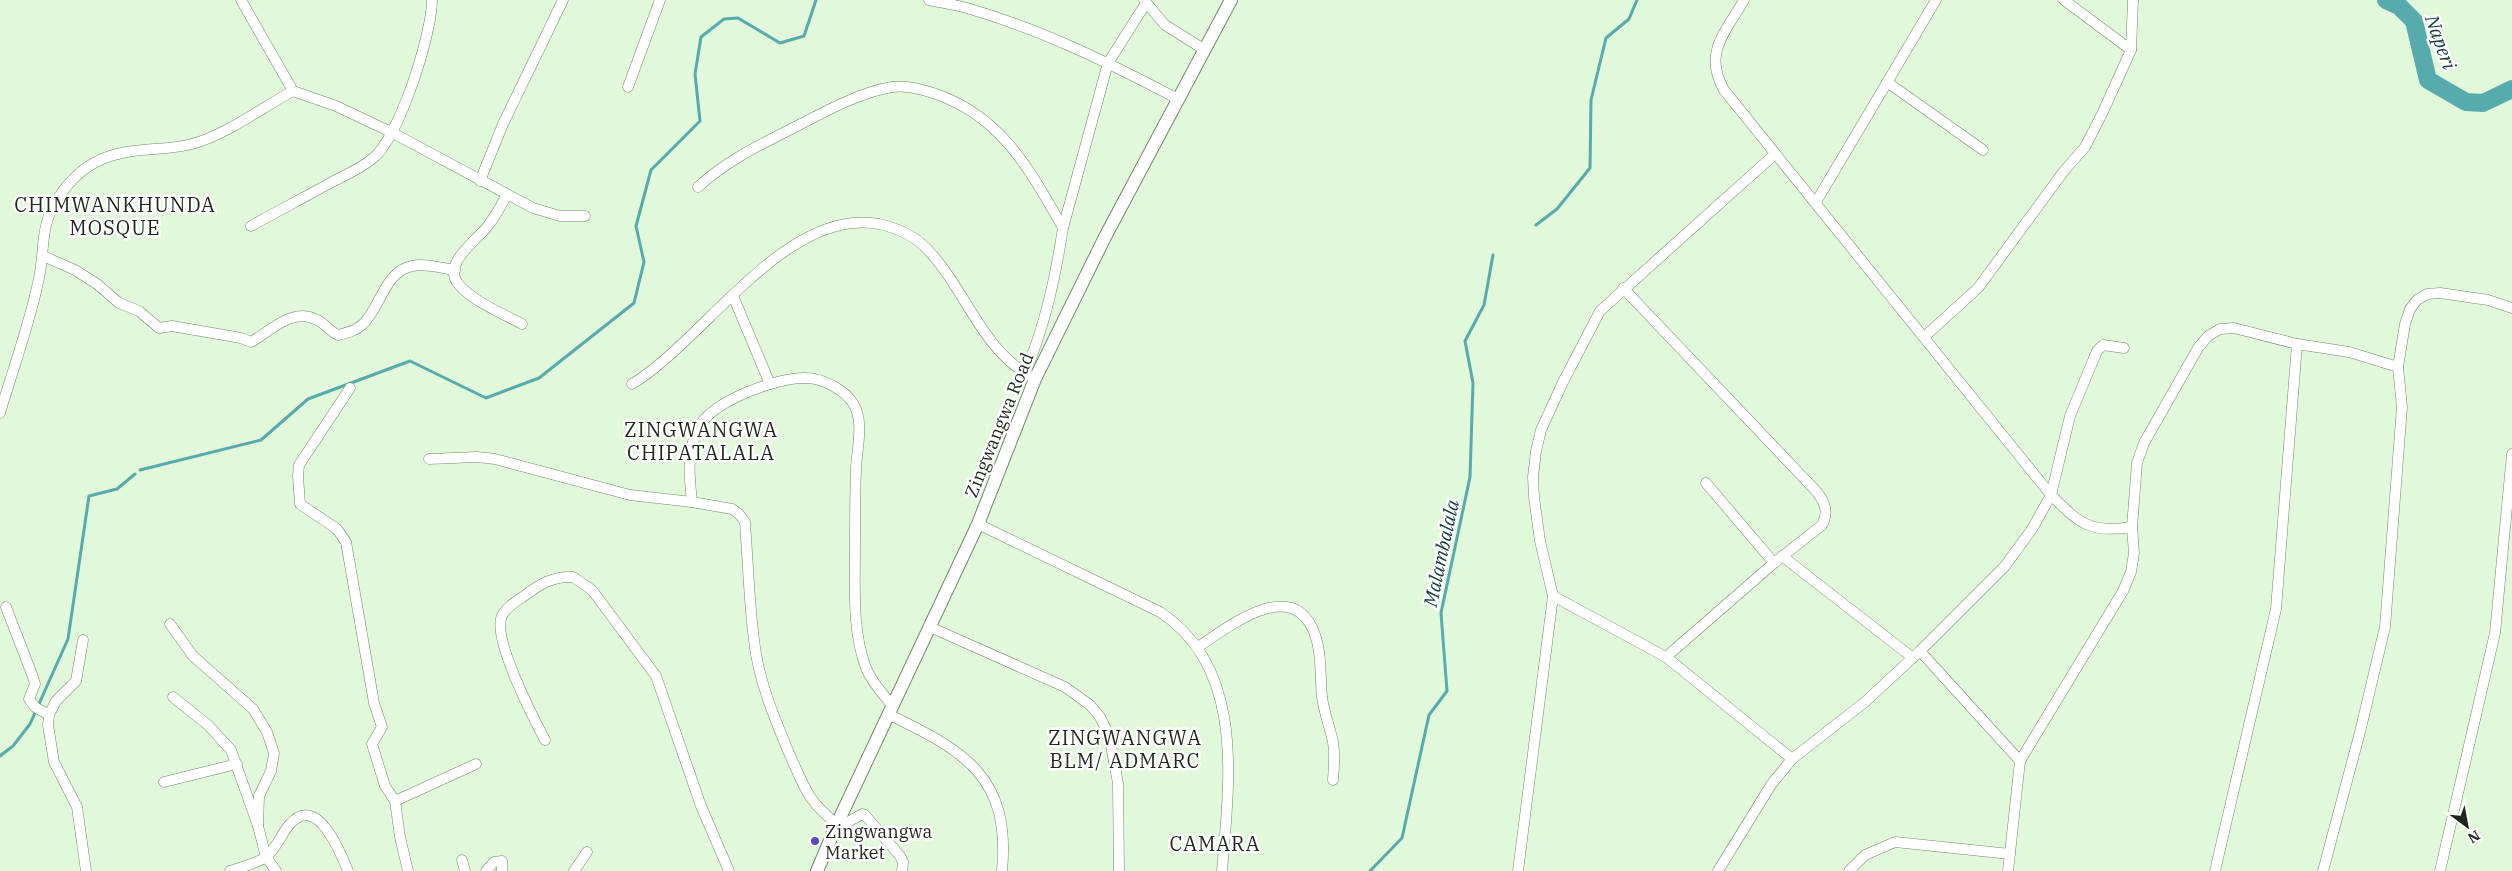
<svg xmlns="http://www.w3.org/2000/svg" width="2512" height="871" font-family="'IBM Plex Serif',serif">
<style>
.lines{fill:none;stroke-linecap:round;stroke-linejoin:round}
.stream{stroke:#57abac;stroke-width:3}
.river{stroke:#57abac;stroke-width:18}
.minor-casing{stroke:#74876d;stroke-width:11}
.tertiary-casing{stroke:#74876d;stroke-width:14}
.minor{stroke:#fff;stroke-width:10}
.tertiary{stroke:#fff;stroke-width:12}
.poi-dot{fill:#5b49c1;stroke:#fff;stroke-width:2}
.labels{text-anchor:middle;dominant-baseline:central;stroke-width:5;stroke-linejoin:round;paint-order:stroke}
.street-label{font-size:18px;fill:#1f271c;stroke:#fff}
.poi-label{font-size:18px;fill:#1f271c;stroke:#fff;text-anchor:start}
.water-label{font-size:19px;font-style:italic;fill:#11393a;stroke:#fff}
.quarter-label{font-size:20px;letter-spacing:1px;fill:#1f271c;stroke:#fff}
</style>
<rect width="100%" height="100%" fill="#e2f8db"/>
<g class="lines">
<g class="stream">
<polyline points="1536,225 1557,209 1590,168 1591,100 1606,38 1629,19 1637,0"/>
<polyline points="140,470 261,440 308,399 410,361 486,398 539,378 634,303 644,262 636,226 651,170 700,121 695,74 701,37 724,19 738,18 780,43 804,36 816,0"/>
<polyline points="0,756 13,746 30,724 68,639 89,496 117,489 135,474"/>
<polyline points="1370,871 1402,838 1429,715 1447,691 1441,613 1470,477 1473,383 1465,341 1484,305 1493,255"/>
</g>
<polyline class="river" points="2386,0 2399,6 2414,21 2428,80 2466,102 2483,103 2512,89"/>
<defs>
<g id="minor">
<polyline points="241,0 293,91 336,106 391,132 533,208 560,216 585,216"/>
<path d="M929,0c14,3 28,5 41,9 73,21 141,55 208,90"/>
<polyline points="1144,0 1165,25 1205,50"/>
<path d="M1744,0c-19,33 -41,53 -20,90l327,405c28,28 39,39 81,32"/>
<polyline points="2064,0 2131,50"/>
<polyline points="1887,82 1983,150"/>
<polyline points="628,87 660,0"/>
<polyline points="480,181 503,124 563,0"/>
<path d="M698,187c30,-28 66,-44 103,-63 27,-14 60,-32 91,-37 12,-2 29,2 41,6 68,22 97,77 130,135 -8,51 -18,98 -38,145"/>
<path d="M507,194c-6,12 -12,23 -20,33 -12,15 -47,38 -27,59 16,17 42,27 62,38"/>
<polyline points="1816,202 1936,0"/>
<path d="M251,226c27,-15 54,-29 81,-44 13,-7 28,-13 40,-23 27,-20 60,-125 60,-159"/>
<polyline points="1063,228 1108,63 1146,3"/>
<path d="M43,256l32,14 22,14 22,19 20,8 20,17 13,-2 69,12 10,4c19,-11 41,-34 64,-23 9,3 14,12 23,16 8,-2 18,-4 25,-11 18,-17 21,-52 49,-58 13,-3 29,2 43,4"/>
<path d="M1623,288l194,204c8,11 12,20 5,33l-48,38 -108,94"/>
<polyline points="733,296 770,384"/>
<polyline points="1924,337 1978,288 2064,171 2085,147 2102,114 2131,50 2133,0"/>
<path d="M632,384c72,-43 154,-178 247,-160 18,4 36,12 49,26 37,39 53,98 102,126"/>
<polyline points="350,388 299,465 298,476 300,504 337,529 346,542 374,703 382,727 372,744 385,786 395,801 400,837 408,871"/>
<path d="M0,413c13,-44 30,-90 39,-135 5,-22 2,-46 12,-67 9,-19 25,-39 45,-49 29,-16 65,-10 96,-18 34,-9 69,-36 101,-53"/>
<path d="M429,459l48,-2 18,2 135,36 62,7 40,7 7,5 6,8c3,40 4,79 9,118 4,39 20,77 35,113 15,33 18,48 48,71l11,-2 14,-8 3,1 35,41 3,6 -1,9"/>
<polyline points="1706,483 1774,563"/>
<path d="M692,502c-3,-27 -6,-54 9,-78 15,-24 77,-47 105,-46 16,0 40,12 48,27 10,17 3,44 2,63 -1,27 -1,53 -1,80 0,39 -3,83 11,120 6,15 17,26 26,37"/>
<path d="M978,524l182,88c86,56 69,171 62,259"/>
<polyline points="1782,556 1913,658"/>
<polyline points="1553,596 1666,657 1792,759"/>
<polyline points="6,607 33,677 35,684 29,699 35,707 49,715"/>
<polyline points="170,624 193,656 253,709 267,732 274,753 271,771 259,796 258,826"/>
<polyline points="930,627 1065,687 1090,705 1100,717 1109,735 1118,783 1119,871"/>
<polyline points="83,640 76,681 56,701 49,715 48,725 54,762 77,807 86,871"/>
<path d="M1198,647c30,-20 94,-71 116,-15 8,20 6,45 8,65 2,16 8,30 11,45 2,12 1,26 0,38"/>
<polyline points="1920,651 2020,761"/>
<polyline points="173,697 208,725 231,750 258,826 266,857 276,871"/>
<path d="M888,714c76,37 123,62 114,157"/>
<path d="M545,740c-11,-21 -54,-103 -43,-124 4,-9 15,-15 22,-20 16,-12 29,-20 49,-19l19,13 64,86 45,130 28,65"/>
<polyline points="164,782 237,764"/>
<polyline points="395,801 476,764"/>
<polyline points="462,860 465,871"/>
<path d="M230,871c11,-4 26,-7 36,-14 10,-8 15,-22 23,-32 27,-33 51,26 59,46"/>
<polyline points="486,871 494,862 502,861 502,871"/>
<polyline points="574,871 587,852"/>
<polyline points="1518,871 1553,596 1540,541 1534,497 1533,477 1536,451 1541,430 1563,382 1600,311 1775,154"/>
<polyline points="1718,871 1771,785 1792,759 1865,702 1920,651 2005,566 2032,529 2051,495 2070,416 2097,351 2103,345 2124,348"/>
<polyline points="1849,871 1865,855 1895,842 2010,854"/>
<polyline points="2008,871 2020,761 2123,591 2131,572 2134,553 2132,527 2137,463 2144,443 2198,348 2208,336 2220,329 2234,328 2297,344 2349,352 2398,367"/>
<polyline points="2215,871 2276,609 2297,344"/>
<polyline points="2323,871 2360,732 2385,627 2402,407 2398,367 2405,324 2410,309 2417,300 2427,294 2440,293 2488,300 2512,308"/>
<polyline points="2440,871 2495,633 2512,454"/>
</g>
<polyline id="tertiary" points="817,871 837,824 978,524 1035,379 1105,237 1231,0"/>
</defs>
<use href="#minor" class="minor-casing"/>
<use href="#tertiary" class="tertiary-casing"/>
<use href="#minor" class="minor"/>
<use href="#tertiary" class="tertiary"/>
</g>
<circle class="poi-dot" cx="815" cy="841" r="5"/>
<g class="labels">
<g class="street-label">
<text transform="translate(999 425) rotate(-68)">Zingwangwa Road</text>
</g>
<g class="poi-label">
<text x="825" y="831">Zingwangwa<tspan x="825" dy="21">Market</tspan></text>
</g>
<g class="water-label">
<text transform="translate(2441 42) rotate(70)">Naperi</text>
<text transform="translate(1441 553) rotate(-78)">Malambalala</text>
</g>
<g class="quarter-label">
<text x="115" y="204">CHIMWANKHUNDA<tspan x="115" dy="23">MOSQUE</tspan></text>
<text x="701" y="429">ZINGWANGWA<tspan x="701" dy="23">CHIPATALALA</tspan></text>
<text x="1125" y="737">ZINGWANGWA<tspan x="1125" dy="23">BLM/ ADMARC</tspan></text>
<text x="1215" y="843">CAMARA</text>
</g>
</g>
<g transform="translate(2467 826) rotate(148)" stroke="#ffffff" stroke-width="4" paint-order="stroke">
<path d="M0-4L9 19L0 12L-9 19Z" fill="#1f271c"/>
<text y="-8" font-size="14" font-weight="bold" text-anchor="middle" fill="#1f271c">N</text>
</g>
</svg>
